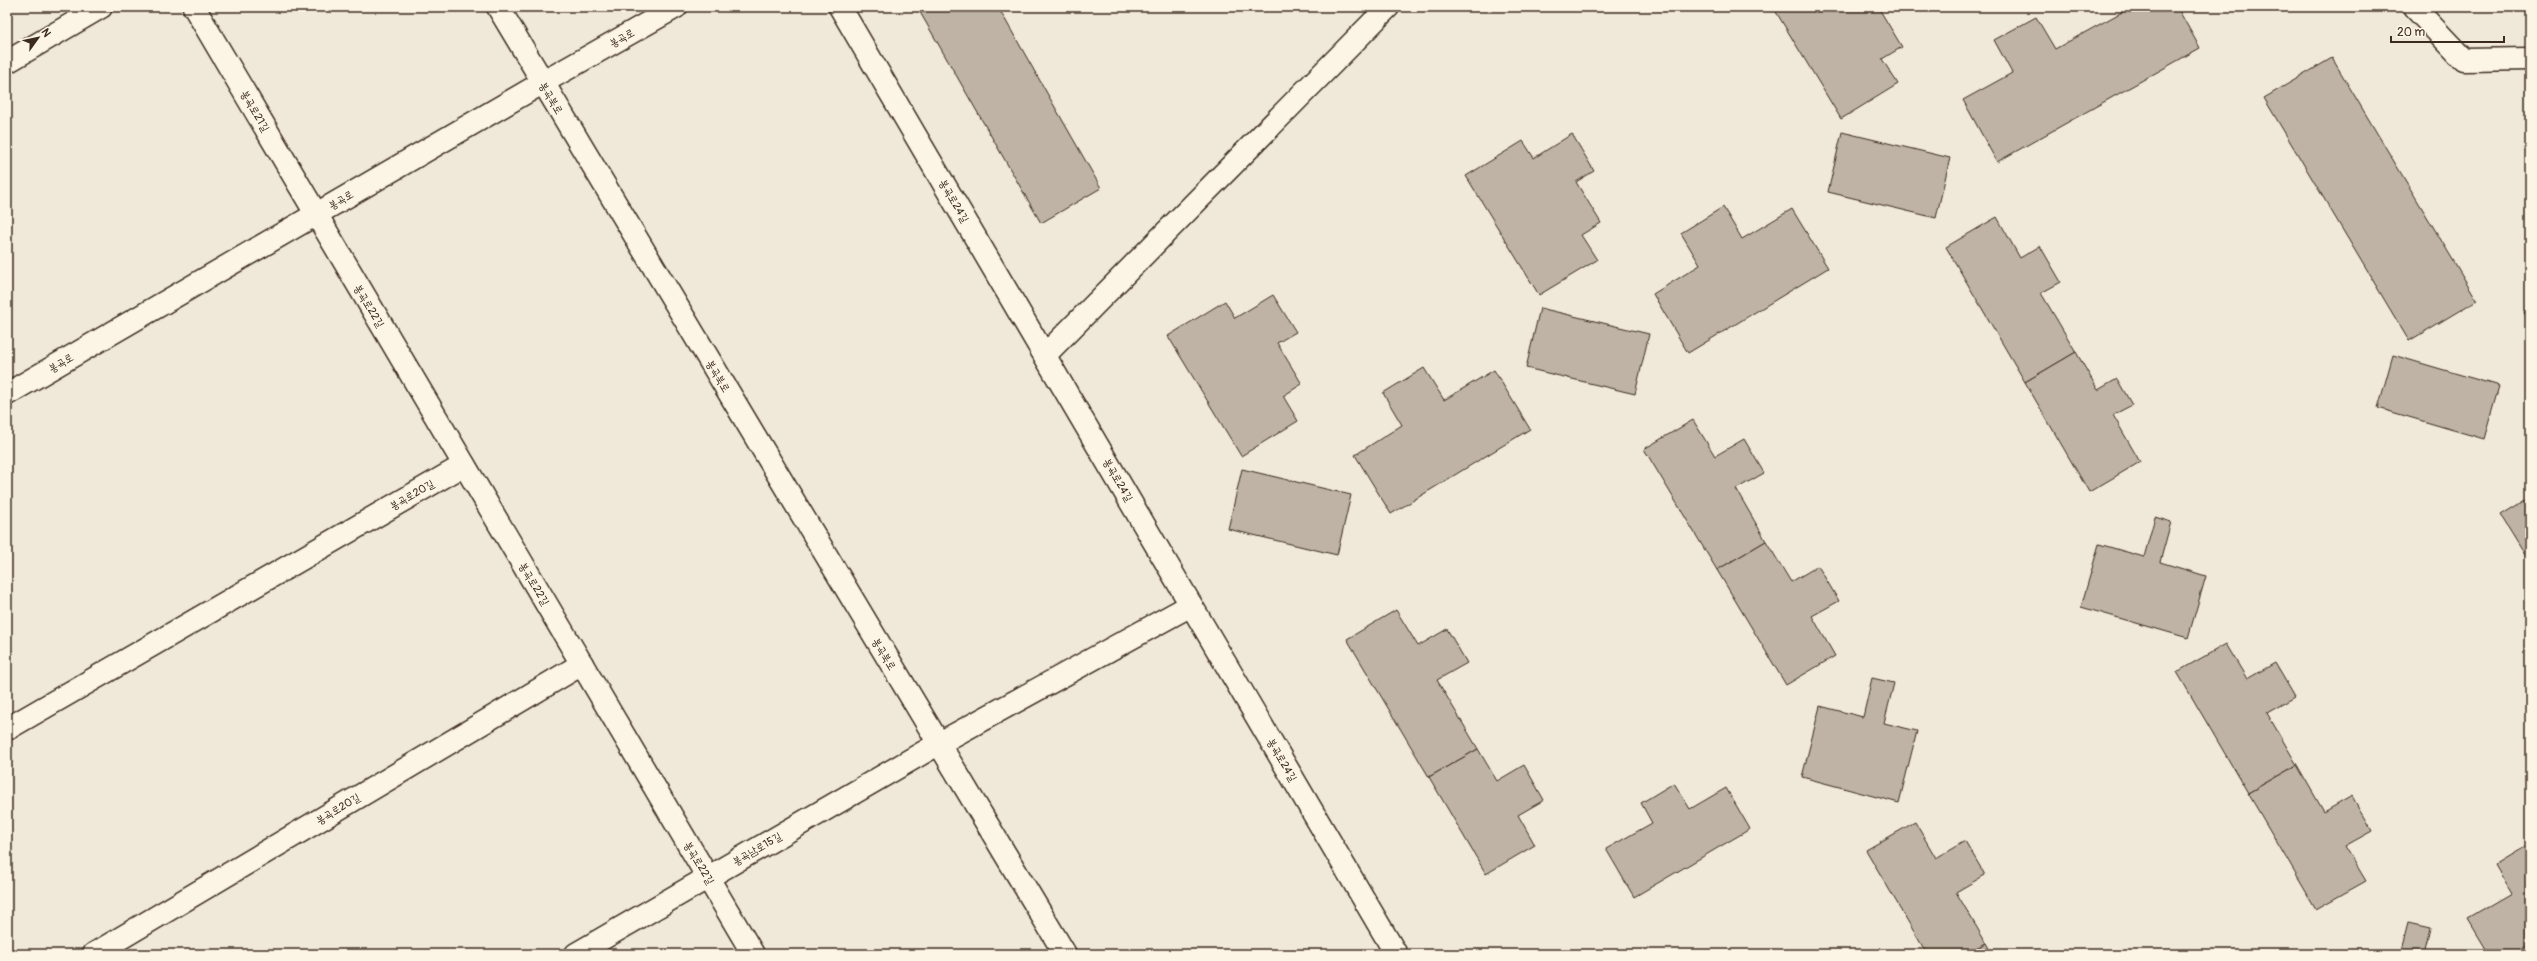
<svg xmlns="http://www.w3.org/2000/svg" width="2537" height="961" font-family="Pangolin,'Poor Story',sans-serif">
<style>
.building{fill:#beb3a4;stroke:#3b2a1e}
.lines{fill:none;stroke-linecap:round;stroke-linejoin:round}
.street-casing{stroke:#3b2a1e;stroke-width:25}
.secondary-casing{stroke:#3b2a1e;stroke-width:25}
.street{stroke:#fcf5e5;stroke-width:22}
.secondary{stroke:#fcf5e5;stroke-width:22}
.labels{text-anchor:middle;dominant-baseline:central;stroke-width:4;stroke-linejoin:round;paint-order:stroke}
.street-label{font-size:11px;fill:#3b2a1e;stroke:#fcf5e5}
</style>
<rect width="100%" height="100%" fill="#f0e9d9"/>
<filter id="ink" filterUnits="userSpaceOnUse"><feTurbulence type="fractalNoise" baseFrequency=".025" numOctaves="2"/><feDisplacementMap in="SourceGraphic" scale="8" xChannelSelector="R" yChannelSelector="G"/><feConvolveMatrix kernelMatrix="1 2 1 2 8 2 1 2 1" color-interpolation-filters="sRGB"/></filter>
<g filter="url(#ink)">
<g class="building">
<polygon points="917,7 998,7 1101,188 1041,223"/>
<polygon points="1773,7 1878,7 1902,47 1882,59 1898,84 1841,119"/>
<polygon points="2131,7 2177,7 2200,48 1997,162 1963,100 2012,73 1994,40 2036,17 2055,49"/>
<polygon points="2332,58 2477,300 2409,341 2264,98"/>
<polygon points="1842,132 1950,158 1936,218 1828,192"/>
<polygon points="1572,134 1594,171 1576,182 1601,223 1581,235 1597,260 1539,295 1466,176 1523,141 1534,158"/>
<polygon points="1723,207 1742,239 1792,209 1828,268 1688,353 1653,294 1700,265 1681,233"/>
<polygon points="1997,217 2020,258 2040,246 2061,282 2041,293 2076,352 2025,382 1946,247"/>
<polygon points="1273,295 1296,332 1277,343 1302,384 1283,396 1298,421 1241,456 1168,336 1225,301 1235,318"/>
<polygon points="1540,308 1649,334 1635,394 1526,368"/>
<polygon points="2530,309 2530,325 2524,312"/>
<polygon points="2076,352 2098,390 2117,379 2132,405 2113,415 2140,462 2089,492 2025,382"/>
<polygon points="2393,355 2499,386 2484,439 2378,408"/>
<polygon points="1424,368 1444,400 1494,370 1530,429 1391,514 1355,455 1402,425 1383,393"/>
<polygon points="1693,420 1715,456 1744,439 1764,473 1736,489 1766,541 1717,570 1644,449"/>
<polygon points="1242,469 1351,495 1337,555 1228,529"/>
<polygon points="2530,497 2530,562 2501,515"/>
<polygon points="2155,517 2171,522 2160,562 2206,576 2188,638 2081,607 2099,544 2144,557"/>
<polygon points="1766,541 1791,582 1818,566 1839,601 1812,616 1835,656 1786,685 1717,570"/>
<polygon points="1396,610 1418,646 1447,629 1467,663 1437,680 1478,749 1429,777 1347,639"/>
<polygon points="2226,644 2247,679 2275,663 2295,697 2267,713 2297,765 2248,793 2177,672"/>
<polygon points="1872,678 1894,683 1884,723 1917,731 1899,803 1802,777 1820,706 1863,717"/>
<polygon points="1478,749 1497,781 1524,765 1544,800 1518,815 1535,845 1486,874 1429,777"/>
<polygon points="2297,765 2324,812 2352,796 2372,831 2345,846 2366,881 2316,909 2248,793"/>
<polygon points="1674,783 1690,809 1726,788 1750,829 1634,897 1606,849 1652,823 1641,803"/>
<polygon points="1915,822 1936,858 1965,841 1985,875 1956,892 1986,943 1967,954 1927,954 1866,850"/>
<polygon points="2528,844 2530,848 2530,943 2512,954 2488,954 2467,919 2512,893 2495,864"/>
<polygon points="2408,923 2430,928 2424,954 2400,954"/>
<polygon points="1986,943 1992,954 1967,954"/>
</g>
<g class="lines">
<defs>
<g id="street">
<polyline points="194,7 753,954"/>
<polyline points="840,7 1396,954"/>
<polyline points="2414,7 2464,60 2530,59"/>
<polyline points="7,62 101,7"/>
<polyline points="542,83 676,7"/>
<polyline points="1045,355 1388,7"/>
<polyline points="7,729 464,465"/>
<polyline points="94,954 582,664"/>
<polyline points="576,954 938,744 1191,605"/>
</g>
<g id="secondary">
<polyline points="498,7 1065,954"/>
<polyline points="7,394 542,83"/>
</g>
</defs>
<use href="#street" class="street-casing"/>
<use href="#secondary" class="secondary-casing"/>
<use href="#street" class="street"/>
<use href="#secondary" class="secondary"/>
</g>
</g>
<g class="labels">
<g class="street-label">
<text transform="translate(622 38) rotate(-29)">봉곡로</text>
<text transform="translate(551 98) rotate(59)">봉곡북로</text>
<text transform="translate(255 111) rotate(60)">봉곡로21길</text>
<text transform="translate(341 200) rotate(-30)">봉곡로</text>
<text transform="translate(954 201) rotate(60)">봉곡로24길</text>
<text transform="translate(369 306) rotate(59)">봉곡로22길</text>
<text transform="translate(61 363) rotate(-30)">봉곡로</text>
<text transform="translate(718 376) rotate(59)">봉곡북로</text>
<text transform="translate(1118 480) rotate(60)">봉곡로24길</text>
<text transform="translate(412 495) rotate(-30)">봉곡로20길</text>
<text transform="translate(534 584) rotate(59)">봉곡로22길</text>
<text transform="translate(884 654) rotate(59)">봉곡북로</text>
<text transform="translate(1282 760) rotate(60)">봉곡로24길</text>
<text transform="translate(338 809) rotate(-31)">봉곡로20길</text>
<text transform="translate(757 849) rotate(-30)">봉곡남로15길</text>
<text transform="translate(699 863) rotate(59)">봉곡로22길</text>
</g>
</g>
<rect width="2537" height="961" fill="none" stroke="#fcf5e5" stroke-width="24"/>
<rect x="12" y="12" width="2513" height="937" fill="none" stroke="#3b2a1e" stroke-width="1.5" filter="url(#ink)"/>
<g transform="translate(38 38) rotate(57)" stroke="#fcf5e5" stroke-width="3" paint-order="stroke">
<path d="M0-3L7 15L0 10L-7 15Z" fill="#3b2a1e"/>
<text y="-6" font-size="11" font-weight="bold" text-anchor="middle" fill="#3b2a1e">N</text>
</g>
<path d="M2391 36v6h113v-6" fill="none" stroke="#3b2a1e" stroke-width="2"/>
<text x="2397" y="36" font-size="12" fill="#3b2a1e" stroke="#fcf5e5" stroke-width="3" paint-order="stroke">20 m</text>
</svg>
